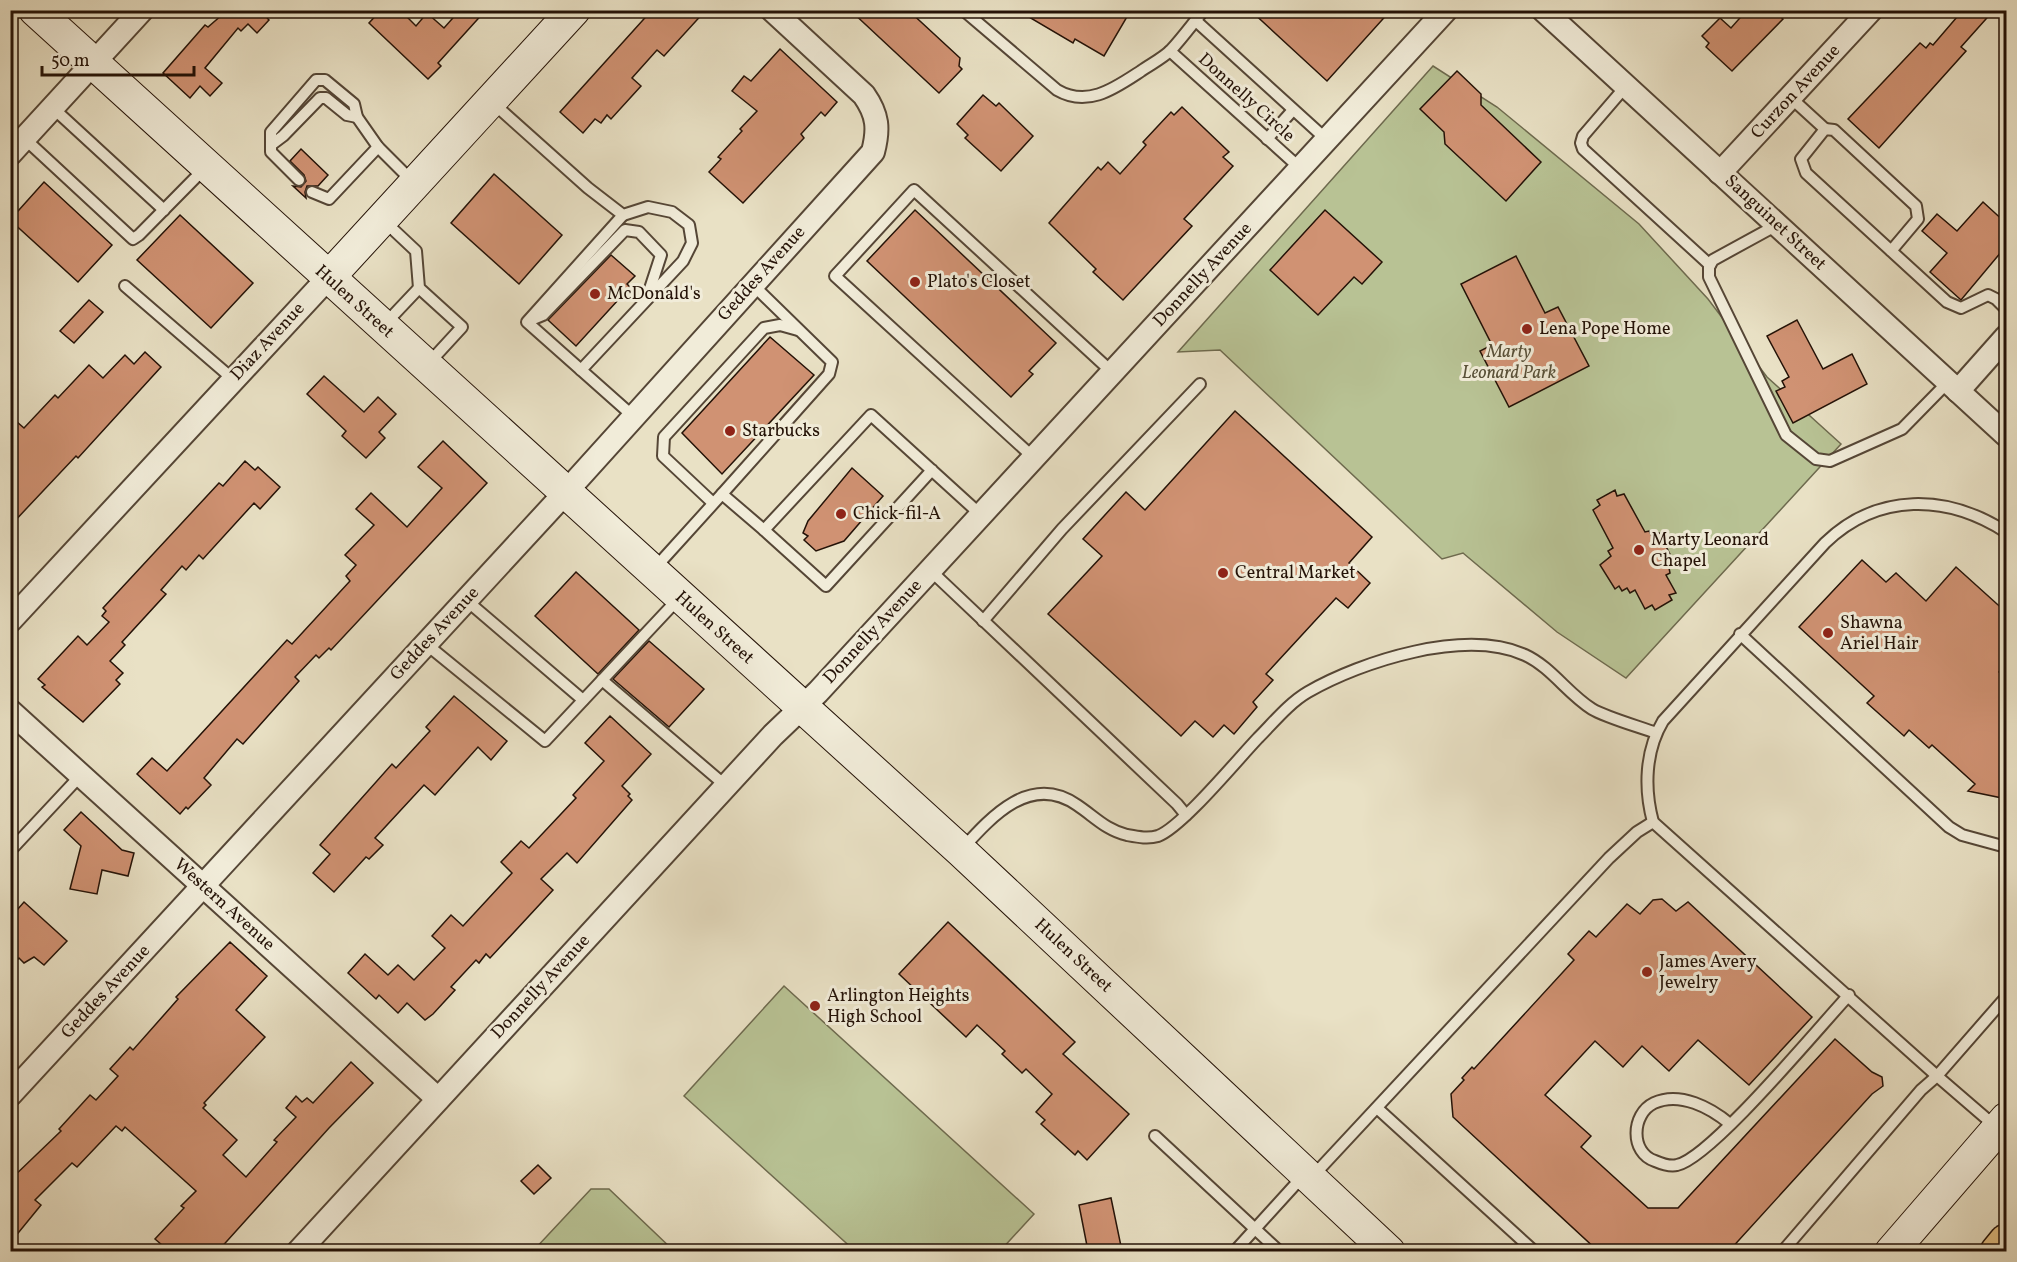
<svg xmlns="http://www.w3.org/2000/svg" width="2017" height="1262" font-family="Vollkorn,serif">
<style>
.green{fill:#b8c294;stroke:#6e6a4e;stroke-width:1.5}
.building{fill:#d09273;stroke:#241207;stroke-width:1.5}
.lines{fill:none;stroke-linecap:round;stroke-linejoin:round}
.lane-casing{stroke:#554636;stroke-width:14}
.street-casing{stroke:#554636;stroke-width:26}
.secondary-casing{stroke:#241207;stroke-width:34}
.highway-casing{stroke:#241207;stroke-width:36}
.lane{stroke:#f1ecd9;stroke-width:10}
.street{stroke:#f1ecd9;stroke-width:22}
.secondary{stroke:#f1ecd9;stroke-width:32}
.highway{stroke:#e4c082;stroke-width:33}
.poi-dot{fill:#8f2418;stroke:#f1ecd9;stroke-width:2}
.labels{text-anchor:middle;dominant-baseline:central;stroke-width:6;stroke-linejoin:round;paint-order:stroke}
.street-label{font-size:18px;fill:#241207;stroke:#f1ecd9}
.poi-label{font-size:18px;fill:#241207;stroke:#f1ecd9;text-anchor:start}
.park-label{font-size:18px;font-style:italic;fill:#585038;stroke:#f1ecd9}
</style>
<rect width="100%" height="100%" fill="#e9e1c5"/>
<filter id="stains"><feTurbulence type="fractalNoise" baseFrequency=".00333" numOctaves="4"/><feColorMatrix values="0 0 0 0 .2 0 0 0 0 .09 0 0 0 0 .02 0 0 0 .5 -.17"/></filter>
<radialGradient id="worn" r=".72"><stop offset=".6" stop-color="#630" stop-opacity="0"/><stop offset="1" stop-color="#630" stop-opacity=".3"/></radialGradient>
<g class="green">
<polygon points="1433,66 1497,107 1639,224 1708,299 1767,377 1841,444 1626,678 1557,632 1463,553 1442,559 1220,350 1178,352"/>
<polygon points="784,986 1034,1214 1000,1251 855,1251 684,1096"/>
<polygon points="591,1189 609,1189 674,1251 533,1251"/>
</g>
<g class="building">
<polygon points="219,10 260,10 269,20 257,33 248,24 241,31 238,28 205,68 222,83 210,96 200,86 190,98 163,73 205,25 208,27 223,14"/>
<polygon points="381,10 400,10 416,26 427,13 444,28 460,10 486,10 438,63 441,66 428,79 369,23"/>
<polygon points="652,10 706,10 664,56 657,50 632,78 641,86 611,119 607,115 601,123 595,119 583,133 560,112"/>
<polygon points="850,10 908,10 960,58 959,66 962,69 939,93"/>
<polygon points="1017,10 1131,10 1104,56 1075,39 1073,43"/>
<polygon points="1250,10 1391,10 1327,81"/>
<polygon points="1747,10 1773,10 1783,19 1732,71 1706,47 1709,43 1702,36 1720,18 1731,28"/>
<polygon points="1963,10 1994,10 1961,47 1966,51 1879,148 1848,119 1920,43 1926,48 1930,43 1933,45"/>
<polygon points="780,49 837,102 825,116 821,112 801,134 804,138 743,203 709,172 721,159 718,157 742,131 740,129 757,111 732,91 744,76 751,81"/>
<polygon points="1457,71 1481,94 1481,105 1541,162 1506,201 1445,144 1444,132 1420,109"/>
<polygon points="983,95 996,106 999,103 1033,136 1001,171 965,138 968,135 957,124"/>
<polygon points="1182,107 1229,152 1223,157 1233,166 1184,219 1192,226 1123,300 1093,272 1096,269 1049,223 1098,167 1101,170 1108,162 1120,174 1146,145 1143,142 1171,112 1174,115"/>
<polygon points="301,149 328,175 318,186 307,186 305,192 306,198 293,186 301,187 306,181 304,175 290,161"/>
<polygon points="494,174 562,235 519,284 451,223"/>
<polygon points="44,182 112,245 78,282 10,220"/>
<polygon points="1983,202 2007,224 2007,245 1961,300 1930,272 1947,253 1922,231 1937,214 1957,231"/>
<polygon points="915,210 1056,343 1029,371 1033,374 1011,397 867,261"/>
<polygon points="1325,210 1382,262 1362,284 1354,277 1318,315 1270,270"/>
<polygon points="180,215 253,283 211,328 137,260"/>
<polygon points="611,255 635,276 627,284 630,287 576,346 548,320"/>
<polygon points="1516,256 1545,313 1558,307 1589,366 1509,407 1480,351 1492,345 1461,284"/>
<polygon points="89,300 103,312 74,343 60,331"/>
<polygon points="1797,320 1823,369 1852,354 1867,384 1793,423 1776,391 1785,387 1782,381 1789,377 1767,336"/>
<polygon points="770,337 814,375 722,474 682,433"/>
<polygon points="145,352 161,367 78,458 76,456 10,526 10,416 24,428 55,395 58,398 89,365 103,378 125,355 134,364"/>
<polygon points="324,376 364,412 378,397 396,414 379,432 385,438 366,458 342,436 346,431 307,394"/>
<polygon points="1235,411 1372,537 1349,563 1370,583 1348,608 1336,598 1266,674 1273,680 1253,702 1257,707 1234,734 1224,725 1213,737 1195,721 1181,736 1048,614 1102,556 1083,539 1126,492 1145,510"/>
<polygon points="443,441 487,483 331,650 329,648 319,658 316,655 295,677 299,681 243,744 237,739 204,778 211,785 188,809 186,807 180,814 137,774 152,758 167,771 287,640 292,644 350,581 346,576 356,565 345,555 374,525 356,509 371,493 407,527 442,488 418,467"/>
<polygon points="245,461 255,470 258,467 280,487 260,509 254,503 203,559 199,555 186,570 182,566 161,590 166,594 122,642 125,645 110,661 123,673 116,680 120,684 83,722 42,687 45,685 38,679 78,636 87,645 109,622 102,616 106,611 103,608 219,483 223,486"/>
<polygon points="852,468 883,496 844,541 816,551 804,540 808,536 803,533 808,521"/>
<polygon points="1615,490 1617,496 1624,494 1645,532 1649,531 1652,536 1659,533 1673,560 1670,562 1673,566 1669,568 1670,573 1666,575 1676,593 1669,595 1672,600 1655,610 1652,605 1645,609 1635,590 1630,593 1627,588 1622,591 1619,586 1615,589 1600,565 1611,556 1608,551 1613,548 1593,510 1600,505 1597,500"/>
<polygon points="1862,560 1886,582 1896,573 1926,601 1956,567 2007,613 2007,664 1999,672 2007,679 2007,799 1968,791 1975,784 1932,745 1929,748 1909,730 1904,736 1867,703 1874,696 1799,627"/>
<polygon points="576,572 639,630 598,674 535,616"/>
<polygon points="649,641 704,689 669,727 613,679"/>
<polygon points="454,696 507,741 491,760 478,747 435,795 424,785 375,838 383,845 369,859 366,857 334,892 313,873 330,854 320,845 392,764 396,768 430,731 426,727"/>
<polygon points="610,716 651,754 622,786 630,794 628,796 632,800 577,863 567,853 541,879 553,890 490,958 486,954 479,963 476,960 451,987 455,990 433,1014 425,1020 407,1003 398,1013 379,995 376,999 348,973 365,954 388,975 398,965 414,980 445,948 432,936 451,915 463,926 512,873 501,862 521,841 529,848 576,798 573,795 604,761 585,743"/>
<polygon points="81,812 122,850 134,853 128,876 102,870 97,894 70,889 81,846 64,830"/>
<polygon points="1662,899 1676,911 1688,902 1812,1017 1749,1085 1698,1040 1669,1071 1642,1046 1623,1067 1595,1041 1545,1095 1591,1136 1581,1147 1648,1208 1678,1208 1835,1039 1872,1072 1882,1077 1883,1086 1872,1094 1729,1251 1598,1251 1453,1117 1451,1094 1464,1080 1462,1078 1472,1067 1474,1069 1574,960 1568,954 1589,931 1596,937 1627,904 1640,914 1653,900"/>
<polygon points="24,902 67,941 44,965 34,957 24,963 19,958 10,968 10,918"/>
<polygon points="948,922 1075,1042 1063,1054 1129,1114 1087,1160 1078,1151 1075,1155 1041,1124 1045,1120 1036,1112 1052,1094 1026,1069 1022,1073 1002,1054 1005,1051 977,1025 966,1037 899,974"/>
<polygon points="230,942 267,976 236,1010 265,1037 204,1103 206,1105 203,1108 237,1140 223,1155 246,1177 277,1142 274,1140 296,1117 286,1108 296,1096 302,1102 307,1098 313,1103 351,1062 373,1083 329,1128 218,1251 169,1251 155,1239 184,1208 181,1206 196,1191 125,1127 122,1131 116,1126 77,1167 72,1163 35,1200 41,1205 10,1243 10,1180 61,1131 59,1129 90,1095 96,1100 118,1076 110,1069 130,1047 133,1050 171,1007 178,999 176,997"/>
<polygon points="538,1165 551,1178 534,1194 521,1181"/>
<polygon points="1111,1198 1122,1251 1088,1251 1079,1205"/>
</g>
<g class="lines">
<defs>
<g id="lane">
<path d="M963,10l94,80c31,18 58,-2 84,-19 10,-7 22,-13 30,-21 12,-13 22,-27 33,-40"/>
<polyline points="1196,21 1327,140"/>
<polyline points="1170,51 1301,169"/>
<polyline points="1626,86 1583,136 1581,143 1583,149 1710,265"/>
<polyline points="1790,97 1825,129"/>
<polyline points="493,103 588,188 623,215 648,207 672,212 689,225 692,243 683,261 581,370"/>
<polyline points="53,108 164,210"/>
<polyline points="25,139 133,239 139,235 205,168"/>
<polyline points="1267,139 1293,110"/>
<polyline points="271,145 283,136 320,98 326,98 347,115 357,117"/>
<polyline points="299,180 271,152 271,132 316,80 325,80 354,104 357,117 378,147 414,183"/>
<polyline points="312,192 329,199 378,147"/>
<polyline points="623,215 527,322 634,417"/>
<polyline points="383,220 416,251 419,288 462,327 428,364"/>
<polyline points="1777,225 1713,260 1709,267 1709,277 1786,435 1816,459 1830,461 1902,429 1948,382"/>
<polyline points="1891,251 1918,219 1916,206 1834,130 1825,129 1801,159 1806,173 1947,302 1961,308 1988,295 1996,299 2006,309"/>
<polyline points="125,286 234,380"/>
<polyline points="531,320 543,315 625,230 639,232 661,255 647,298"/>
<polyline points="384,325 419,288"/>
<polyline points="1034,458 835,276 914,190 1113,373"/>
<polyline points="932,470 826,586 764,530 871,415 981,515"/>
<polyline points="722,494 829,374 832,362 753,285"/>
<polyline points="713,503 663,456 664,437 764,328 780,325 798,330"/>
<path d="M2006,532c-59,-38 -128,-40 -181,11l-162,178c-18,30 -19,68 -10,101l284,254 69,-79"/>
<polyline points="655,568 722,494 764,530"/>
<polyline points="930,570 1177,804 1186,815"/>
<polyline points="466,600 583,700"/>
<polyline points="983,621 1062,529 1200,384"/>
<polyline points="1740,634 1949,827 1962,835 2006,847"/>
<polyline points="426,644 545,741 680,597"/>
<polyline points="602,680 726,786"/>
<path d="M963,848c29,-32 68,-75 114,-43 18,12 29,25 50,30 11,2 21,4 31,1 24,-9 79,-76 100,-98 15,-15 31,-35 50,-46 54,-31 157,-64 217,-37 26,12 43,39 67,54 13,8 48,18 64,24"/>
<polyline points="10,851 81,775"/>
<polyline points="1377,1108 1535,1252"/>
<path d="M1730,1124c-19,-16 -50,-33 -76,-21 -23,11 -24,50 1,58 7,3 15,6 22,4 34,-7 142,-138 172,-170"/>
<polyline points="1155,1136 1280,1252"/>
<polyline points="1313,1176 1609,858 1637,832 1653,822"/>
<polyline points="1234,1252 1303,1176"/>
<polyline points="1782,1252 1921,1090 1937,1076 1995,1126"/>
</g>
<g id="street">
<polyline points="1543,10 2006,435"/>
<polyline points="10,154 142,10"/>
<polyline points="1720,173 1871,10"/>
<polyline points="1958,391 2006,337"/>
<polyline points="10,621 328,278"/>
<polyline points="10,711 438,1099"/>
<path d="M10,1095l555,-602 308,-341c6,-23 5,-37 -9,-57l-92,-85"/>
<polyline points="298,1252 773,735 818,692 1446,10"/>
</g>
<g id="secondary">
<polyline points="35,10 961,851 1389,1252"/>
<polyline points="328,278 574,10"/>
<polyline points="1891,1252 2006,1119"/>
</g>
<polyline id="highway" points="1997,1252 2006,1241"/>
</defs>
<use href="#lane" class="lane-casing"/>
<use href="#street" class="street-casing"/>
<use href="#secondary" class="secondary-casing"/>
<use href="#highway" class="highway-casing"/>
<use href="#lane" class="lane"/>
<use href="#street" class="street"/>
<use href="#secondary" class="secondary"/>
<use href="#highway" class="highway"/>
</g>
<g class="poi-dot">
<circle cx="915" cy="282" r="6"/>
<circle cx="595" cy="294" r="6"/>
<circle cx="1527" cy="329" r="6"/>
<circle cx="730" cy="431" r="6"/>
<circle cx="841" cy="514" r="6"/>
<circle cx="1639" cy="550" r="6"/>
<circle cx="1223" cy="573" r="6"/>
<circle cx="1828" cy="633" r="6"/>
<circle cx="1647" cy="972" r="6"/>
<circle cx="815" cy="1006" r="6"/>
</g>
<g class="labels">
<g class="street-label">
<text transform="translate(1796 92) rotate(-47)">Curzon Avenue</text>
<text transform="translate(1246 98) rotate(42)">Donnelly Circle</text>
<text transform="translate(1775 223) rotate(43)">Sanguinet Street</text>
<text transform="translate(762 274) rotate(-48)">Geddes Avenue</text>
<text transform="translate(1203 275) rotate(-47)">Donnelly Avenue</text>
<text transform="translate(354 302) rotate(42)">Hulen Street</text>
<text transform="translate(268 342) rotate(-47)">Diaz Avenue</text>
<text transform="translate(714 628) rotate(42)">Hulen Street</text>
<text transform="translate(873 632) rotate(-47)">Donnelly Avenue</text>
<text transform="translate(435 634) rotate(-47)">Geddes Avenue</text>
<text transform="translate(224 905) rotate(42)">Western Avenue</text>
<text transform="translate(1073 956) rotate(43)">Hulen Street</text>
<text transform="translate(541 987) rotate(-47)">Donnelly Avenue</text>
<text transform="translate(106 992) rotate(-47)">Geddes Avenue</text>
</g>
<g class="poi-label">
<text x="927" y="282">Plato's Closet</text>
<text x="607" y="294">McDonald's</text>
<text x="1539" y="329">Lena Pope Home</text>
<text x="742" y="431">Starbucks</text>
<text x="853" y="514">Chick-fil-A</text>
<text x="1651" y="540">Marty Leonard<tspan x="1651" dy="21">Chapel</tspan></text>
<text x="1235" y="573">Central Market</text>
<text x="1840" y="623">Shawna<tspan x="1840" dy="21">Ariel Hair</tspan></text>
<text x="1659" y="962">James Avery<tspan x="1659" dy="21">Jewelry</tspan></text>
<text x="827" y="996">Arlington Heights<tspan x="827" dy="21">High School</tspan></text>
</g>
<g class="park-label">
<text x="1509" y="352">Marty<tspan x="1509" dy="21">Leonard Park</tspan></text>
</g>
</g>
<rect width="2017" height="1262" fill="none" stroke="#e9e1c5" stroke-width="36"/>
<rect x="12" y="12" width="1993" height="1238" fill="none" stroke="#241207" stroke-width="3"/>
<rect x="18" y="18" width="1981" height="1226" fill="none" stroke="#241207" stroke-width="1.5"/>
<path d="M42 66v9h152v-9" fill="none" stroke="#241207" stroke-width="3"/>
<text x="51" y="66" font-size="18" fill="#241207" stroke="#f1ecd9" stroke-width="4.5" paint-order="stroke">50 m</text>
<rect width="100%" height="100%" filter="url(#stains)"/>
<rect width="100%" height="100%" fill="url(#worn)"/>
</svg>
